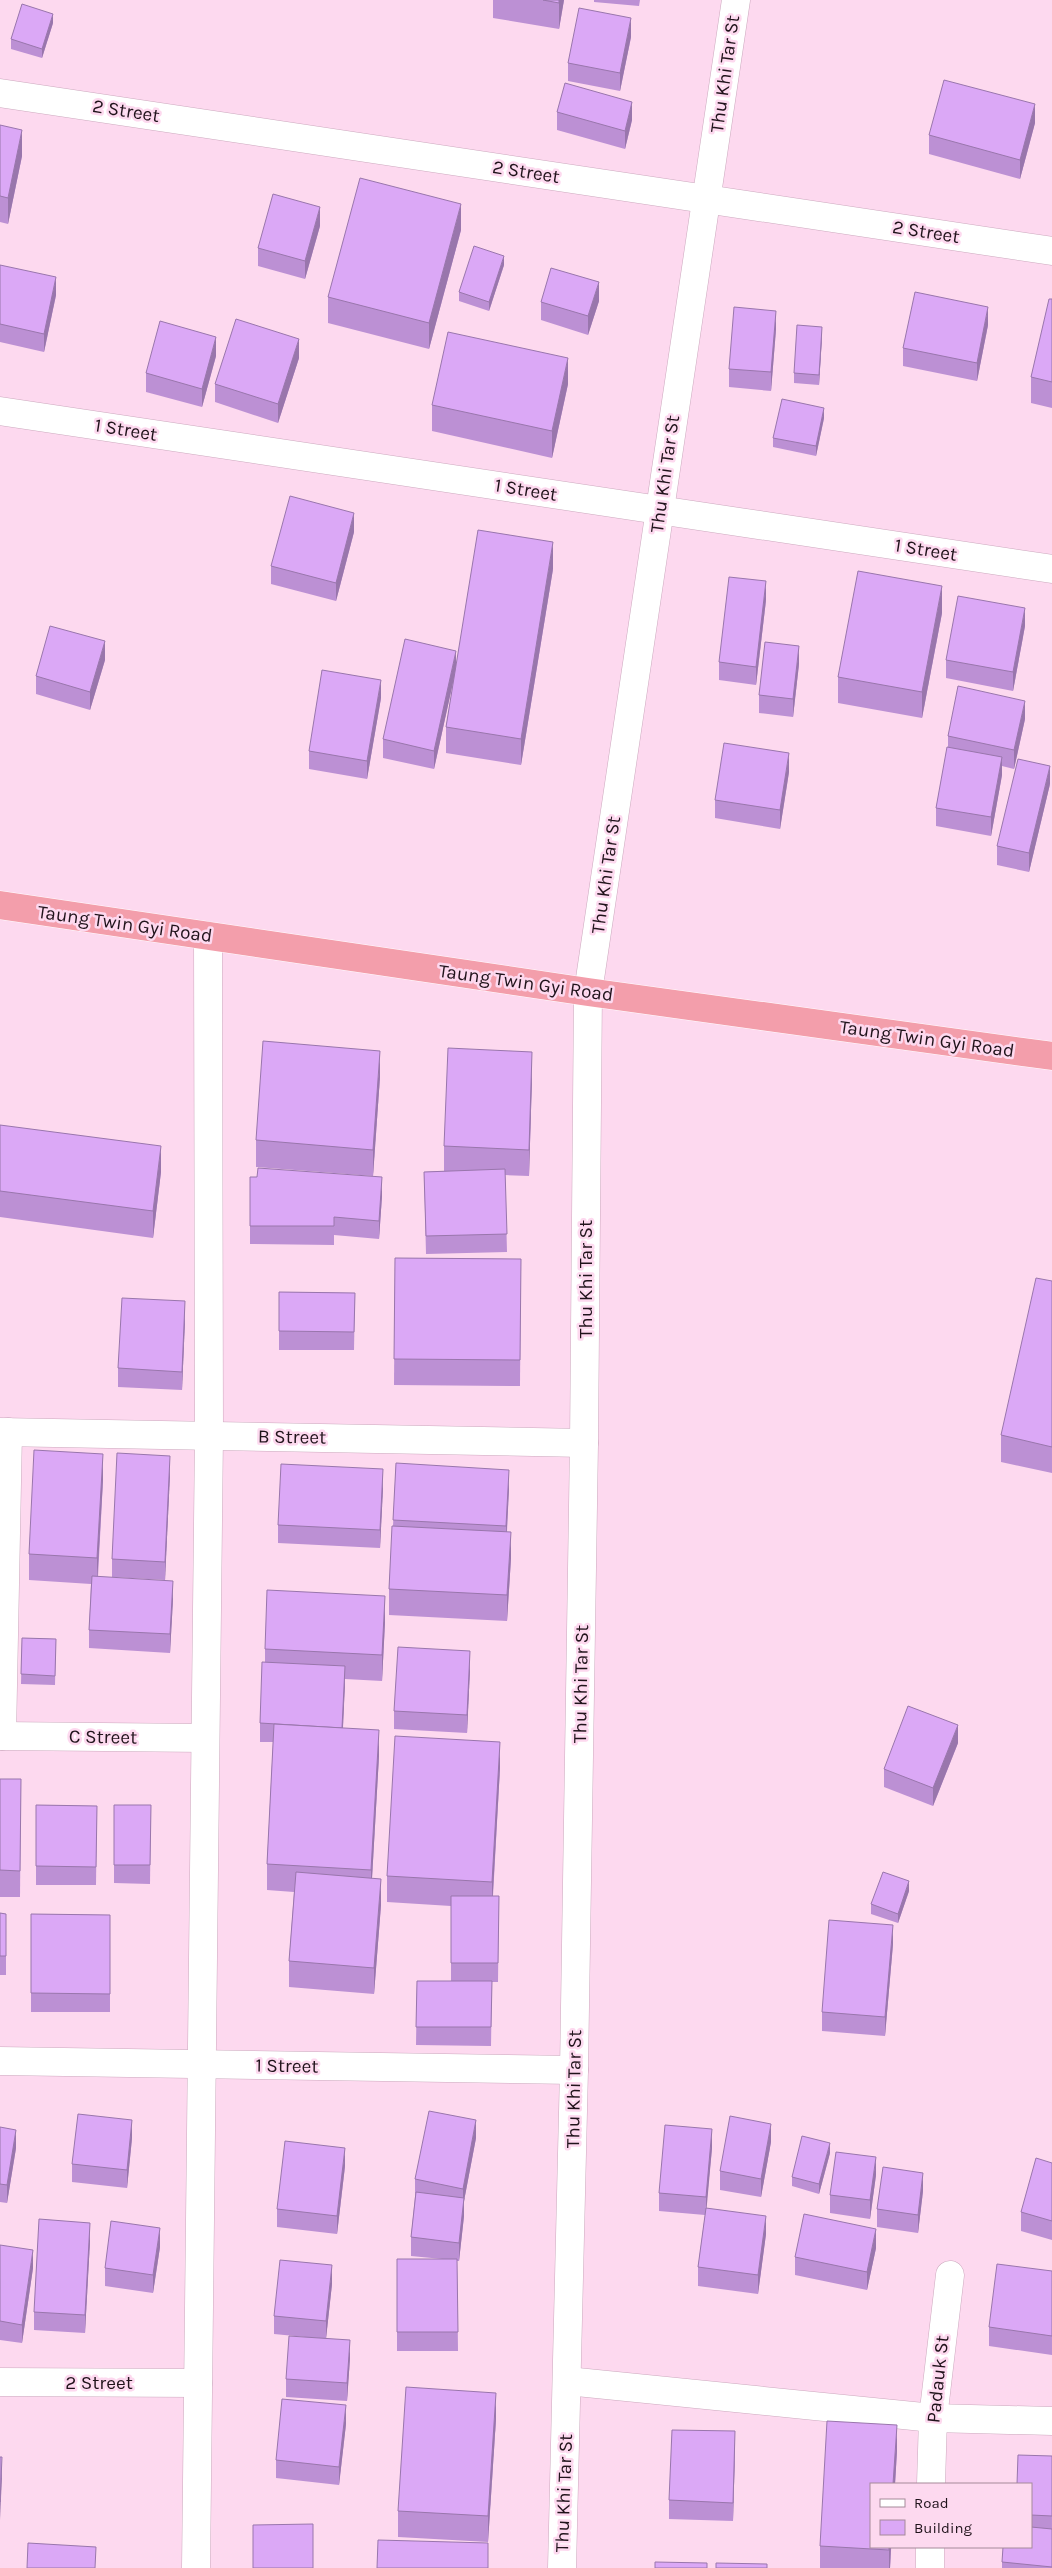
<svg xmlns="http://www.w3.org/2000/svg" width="1052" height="2568" font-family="Karla,sans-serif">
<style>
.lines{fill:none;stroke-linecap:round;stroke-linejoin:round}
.minor-casing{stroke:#cca9be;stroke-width:29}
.highway-casing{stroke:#fff;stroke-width:29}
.minor{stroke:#fff;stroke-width:28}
.highway{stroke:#f39eab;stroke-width:28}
.wall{fill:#bc90d4}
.shaded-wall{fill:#9976ac}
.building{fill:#dba8f6;stroke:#9976ac}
.labels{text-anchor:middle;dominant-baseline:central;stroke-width:5;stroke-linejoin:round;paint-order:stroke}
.street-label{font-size:19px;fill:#20131b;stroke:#fdd9ef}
</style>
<rect width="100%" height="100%" fill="#fdd9ef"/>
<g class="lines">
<defs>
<g id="minor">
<polyline points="0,93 1052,251"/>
<polyline points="0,411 1052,569"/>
<polyline points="0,1432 584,1443"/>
<polyline points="0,1736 205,1738"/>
<polyline points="2,1736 8,1432"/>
<polyline points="0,2061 574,2070"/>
<polyline points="567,2381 933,2418 1052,2421"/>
<polyline points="0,2382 198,2383"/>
<polyline points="931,2484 933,2418 950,2275"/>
<polyline points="196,2568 209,1435 208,936"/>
<polyline points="562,2568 574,2070 584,1443 588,992 736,0"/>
<polyline points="930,2568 930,2547"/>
</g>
<polyline id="highway" points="0,905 588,992 1052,1056"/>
</defs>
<use href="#minor" class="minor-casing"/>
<use href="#highway" class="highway-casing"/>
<use href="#minor" class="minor"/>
<use href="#highway" class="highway"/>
</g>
<g class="wall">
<polygon points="493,0 564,0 559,29 493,18"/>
<polygon points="594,0 640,0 639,6 594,2"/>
<polygon points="53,23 42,58 11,49 11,39"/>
<polygon points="631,37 620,91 568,81 568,63"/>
<polygon points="557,112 632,120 625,149 557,130"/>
<polygon points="1035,123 1020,179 929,154 929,135"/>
<polygon points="0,125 22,156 8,224 0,222"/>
<polygon points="320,226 305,279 258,266 258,248"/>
<polygon points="461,230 429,349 328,323 328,297"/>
<polygon points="0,265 56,295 44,352 0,342"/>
<polygon points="504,265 489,311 459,301 459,292"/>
<polygon points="1052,299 1052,408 1031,403 1031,377"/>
<polygon points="599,301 588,335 541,320 541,302"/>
<polygon points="988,325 977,381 903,366 903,348"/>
<polygon points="776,329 771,391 729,387 729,369"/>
<polygon points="822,337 819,385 794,383 794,373"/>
<polygon points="216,356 202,407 146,392 146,373"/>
<polygon points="299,358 278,423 215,402 215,384"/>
<polygon points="568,384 552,458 432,431 432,405"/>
<polygon points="824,418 816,456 773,447 773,438"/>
<polygon points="354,532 336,601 271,584 271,566"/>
<polygon points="553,569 521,765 446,753 446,727 455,673 434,769 383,758 383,739 456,668"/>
<polygon points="766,600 756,685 719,680 719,662"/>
<polygon points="942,613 922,718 838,703 838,677"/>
<polygon points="1025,626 1013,691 946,678 946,660"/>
<polygon points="105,660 90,710 36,694 36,676"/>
<polygon points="799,664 793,717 759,713 759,695"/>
<polygon points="381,698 367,779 309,769 309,751"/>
<polygon points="1025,719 1014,769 1002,766 1002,775 991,836 936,826 936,808 948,748 948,736"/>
<polygon points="789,772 780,829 715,818 715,800"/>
<polygon points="1050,784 1029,872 997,865 997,846"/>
<polygon points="380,1077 373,1176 256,1167 256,1140"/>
<polygon points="532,1078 529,1176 505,1175 507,1252 426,1254 424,1172 444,1171 444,1146"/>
<polygon points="0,1125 161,1172 153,1238 0,1217"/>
<polygon points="250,1177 382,1196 379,1239 334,1235 334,1245 250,1244"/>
<polygon points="395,1258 521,1259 520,1386 394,1385"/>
<polygon points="1052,1281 1052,1473 1001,1462 1001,1435"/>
<polygon points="279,1292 355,1293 354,1350 279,1350"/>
<polygon points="185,1320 182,1390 118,1387 118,1368"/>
<polygon points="396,1463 509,1488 507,1532 511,1558 507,1621 389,1615 389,1589 393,1526"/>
<polygon points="170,1474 165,1580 112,1577 112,1559"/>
<polygon points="103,1480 98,1577 173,1599 170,1653 89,1648 89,1630 91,1584 29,1580 29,1554"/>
<polygon points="383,1488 380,1548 278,1543 278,1525"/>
<polygon points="385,1622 382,1681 345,1679 343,1728 379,1756 372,1878 381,1905 374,1994 289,1987 289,1961 294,1892 267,1890 267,1864 273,1742 260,1742 260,1723 265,1662 265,1649"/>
<polygon points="22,1638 56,1639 55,1685 21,1684"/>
<polygon points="470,1669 467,1733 394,1729 394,1711"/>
<polygon points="958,1743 933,1806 884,1787 884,1769"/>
<polygon points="500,1768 493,1896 499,1896 498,1982 492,1982 491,2046 416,2045 417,1981 451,1981 451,1906 387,1902 387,1876"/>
<polygon points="0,1779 21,1779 20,1897 0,1897"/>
<polygon points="36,1805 97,1806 96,1885 36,1885"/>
<polygon points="114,1805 151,1805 150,1884 114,1883"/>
<polygon points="909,1891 898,1923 871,1914 871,1904"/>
<polygon points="0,1913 6,1914 6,1975 0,1975"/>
<polygon points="31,1914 110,1915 110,2012 31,2012"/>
<polygon points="893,1944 885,2036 822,2031 822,2012"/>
<polygon points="0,2127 16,2148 7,2203 0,2202"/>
<polygon points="132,2138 127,2188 72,2182 72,2164"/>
<polygon points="476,2138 464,2201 464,2216 459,2261 457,2261 458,2351 397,2351 397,2259 442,2259 411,2256 411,2237 415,2197 415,2179"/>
<polygon points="771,2142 761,2197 720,2190 720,2171"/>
<polygon points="712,2148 706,2208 766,2234 758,2294 698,2286 698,2267 705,2215 659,2211 659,2193"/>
<polygon points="830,2153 819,2194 792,2186 792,2177"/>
<polygon points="1052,2163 1052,2240 1021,2231 1021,2212"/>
<polygon points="345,2166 337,2234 277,2227 277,2209"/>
<polygon points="876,2175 870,2219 830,2213 830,2195"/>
<polygon points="923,2191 918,2233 877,2227 877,2209"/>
<polygon points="90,2241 85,2333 34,2330 34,2312"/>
<polygon points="0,2245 33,2268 22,2343 0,2340"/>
<polygon points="160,2247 153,2293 105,2286 105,2268"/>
<polygon points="876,2248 867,2290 795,2275 795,2257"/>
<polygon points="1052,2271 1052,2355 989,2346 989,2327"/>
<polygon points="332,2284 326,2338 350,2358 347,2401 286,2397 286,2379 305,2337 274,2334 274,2316"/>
<polygon points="496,2419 488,2542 398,2537 398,2511"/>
<polygon points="346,2424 339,2485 276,2478 276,2460"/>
<polygon points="735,2450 733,2521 669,2519 669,2500"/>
<polygon points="897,2451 890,2568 820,2568 820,2546"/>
<polygon points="1052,2456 1052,2568 1002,2568 1002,2562 1031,2547 1031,2484"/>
</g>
<g class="shaded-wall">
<polygon points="559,0 564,0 559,29"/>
<polygon points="53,14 53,23 42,58 42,49"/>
<polygon points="631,18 631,37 620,91 620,73"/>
<polygon points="632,102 632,120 625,149 625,131"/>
<polygon points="1035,104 1035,123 1020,179 1020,160"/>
<polygon points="22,130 22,156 8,224 8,198"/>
<polygon points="461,204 461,230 429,349 429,323"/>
<polygon points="320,207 320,226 305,279 305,261"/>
<polygon points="504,256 504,265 489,311 489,302"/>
<polygon points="56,277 56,295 44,352 44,334"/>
<polygon points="599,282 599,301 588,335 588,316"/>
<polygon points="988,307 988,325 977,381 977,363"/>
<polygon points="776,311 776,329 771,391 771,372"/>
<polygon points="822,327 822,337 819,385 819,375"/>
<polygon points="216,337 216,356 202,407 202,389"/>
<polygon points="299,339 299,358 278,423 278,404"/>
<polygon points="568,358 568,384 552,458 552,431"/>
<polygon points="824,408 824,418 816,456 816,446"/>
<polygon points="354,513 354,532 336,601 336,583"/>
<polygon points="553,542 553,569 521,765 521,739"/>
<polygon points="766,581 766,600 756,685 756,667"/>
<polygon points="942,586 942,613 922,718 922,692"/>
<polygon points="1025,608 1025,626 1013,691 1013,672"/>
<polygon points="105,641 105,660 90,710 90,692"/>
<polygon points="799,646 799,664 793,717 793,699"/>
<polygon points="456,651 456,669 434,769 434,751"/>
<polygon points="381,680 381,698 367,779 367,761"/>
<polygon points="1025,701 1025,719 1014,769 1014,750"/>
<polygon points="789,753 789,772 780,829 780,810"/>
<polygon points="1002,757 1002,775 991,836 991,817"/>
<polygon points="1050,766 1050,784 1029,872 1029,853"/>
<polygon points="380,1051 380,1077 373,1176 373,1150"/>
<polygon points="532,1052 532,1078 529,1176 529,1150"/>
<polygon points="161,1146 161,1172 153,1238 153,1211"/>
<polygon points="382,1177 382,1196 379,1239 379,1221"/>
<polygon points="185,1301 185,1320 182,1390 182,1372"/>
<polygon points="103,1454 103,1480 97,1584 97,1558"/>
<polygon points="170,1456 170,1474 165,1580 165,1562"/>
<polygon points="383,1469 383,1488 380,1548 380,1530"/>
<polygon points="509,1470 509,1488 506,1545 506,1526"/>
<polygon points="511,1532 511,1558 507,1621 507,1595"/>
<polygon points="173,1581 173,1599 170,1653 170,1634"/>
<polygon points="385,1596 385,1622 382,1681 382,1655"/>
<polygon points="470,1651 470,1669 467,1733 467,1715"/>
<polygon points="345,1666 345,1684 342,1746 342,1728"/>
<polygon points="958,1725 958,1743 933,1806 933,1788"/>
<polygon points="379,1730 379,1756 371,1896 371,1870"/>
<polygon points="500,1742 500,1768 492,1908 492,1882"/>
<polygon points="381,1879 381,1905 374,1994 374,1968"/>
<polygon points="909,1881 909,1891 898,1923 898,1914"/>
<polygon points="893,1925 893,1944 885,2036 885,2017"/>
<polygon points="132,2120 132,2138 127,2188 127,2170"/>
<polygon points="476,2120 476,2138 464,2201 464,2216 459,2261 459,2243 463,2207 463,2189"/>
<polygon points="771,2124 771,2142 761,2197 761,2179"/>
<polygon points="712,2129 712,2148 706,2215 706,2197"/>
<polygon points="16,2130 16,2148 7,2203 7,2185"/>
<polygon points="830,2143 830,2153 819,2194 819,2184"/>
<polygon points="345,2148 345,2166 337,2234 337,2216"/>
<polygon points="876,2157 876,2175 870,2219 870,2200"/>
<polygon points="923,2173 923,2191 918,2233 918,2215"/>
<polygon points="766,2216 766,2234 758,2294 758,2275"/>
<polygon points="90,2223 90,2241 85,2333 85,2315"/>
<polygon points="160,2228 160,2247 153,2293 153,2275"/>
<polygon points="876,2229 876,2248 867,2290 867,2272"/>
<polygon points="33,2250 33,2268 22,2343 22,2325"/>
<polygon points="332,2265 332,2284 326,2339 326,2321"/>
<polygon points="350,2340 350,2358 347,2401 347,2383"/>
<polygon points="496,2393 496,2419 488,2542 488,2516"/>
<polygon points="346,2405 346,2424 339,2485 339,2467"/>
<polygon points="897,2425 897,2451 895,2484 893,2484"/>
<polygon points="735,2431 735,2450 733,2521 733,2503"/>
<polygon points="2,2457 2,2476 0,2520 0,2502"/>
<polygon points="889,2547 891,2547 890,2568 889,2568"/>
</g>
<g class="building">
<polygon points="543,0 559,0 559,3"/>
<polygon points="22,4 53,14 42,49 11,39"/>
<polygon points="579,8 631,18 620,73 568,63"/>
<polygon points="944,80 1035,104 1020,160 929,135"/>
<polygon points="565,83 632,102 625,131 557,112"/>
<polygon points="0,125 22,130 8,198 0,196"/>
<polygon points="360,178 461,204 429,323 328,297"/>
<polygon points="273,194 320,207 305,261 258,248"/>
<polygon points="474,246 504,256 489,302 459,292"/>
<polygon points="0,265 56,277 44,334 0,324"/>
<polygon points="551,268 599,282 588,316 541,302"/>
<polygon points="915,292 988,307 977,363 903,348"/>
<polygon points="1049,299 1052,299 1052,382 1031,377"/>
<polygon points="734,307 776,311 771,372 729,369"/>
<polygon points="236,319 299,339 278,404 215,384"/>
<polygon points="160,321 216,337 202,389 146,373"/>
<polygon points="797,325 822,327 819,375 794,373"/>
<polygon points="448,332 568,358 552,431 432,405"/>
<polygon points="782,399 824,408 816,446 773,438"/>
<polygon points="290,496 354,513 336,583 271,566"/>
<polygon points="478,530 553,542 521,739 446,727"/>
<polygon points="858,571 942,586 922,692 838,677"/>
<polygon points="729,577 766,581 756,667 719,662"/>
<polygon points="958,596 1025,608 1013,672 946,660"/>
<polygon points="50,626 105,641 90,692 36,676"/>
<polygon points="405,639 456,651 434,751 383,739"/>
<polygon points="765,642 799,646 793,699 759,695"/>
<polygon points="322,670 381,680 367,761 309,751"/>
<polygon points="958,686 1025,701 1014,750 948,736"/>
<polygon points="724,743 789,753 780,810 715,800"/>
<polygon points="947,747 1002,757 991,817 936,808"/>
<polygon points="1018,759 1050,766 1029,853 997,846"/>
<polygon points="263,1041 380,1051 373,1150 256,1140"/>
<polygon points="448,1048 532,1052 529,1150 444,1146"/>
<polygon points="0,1125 161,1146 153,1211 0,1191"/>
<polygon points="258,1168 382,1177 379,1221 334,1217 334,1226 250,1226 250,1177 257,1177"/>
<polygon points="505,1169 507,1234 426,1236 424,1172"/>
<polygon points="395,1258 521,1259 520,1360 394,1359"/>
<polygon points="1036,1278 1052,1281 1052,1447 1001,1435"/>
<polygon points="279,1292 355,1293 354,1332 279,1331"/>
<polygon points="122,1298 185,1301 182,1372 118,1368"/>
<polygon points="34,1450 103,1454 97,1558 29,1554"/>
<polygon points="117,1453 170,1456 165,1562 112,1559"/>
<polygon points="396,1463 509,1470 506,1526 393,1520"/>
<polygon points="281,1464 383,1469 380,1530 278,1525"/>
<polygon points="392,1526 511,1532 507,1595 389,1589"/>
<polygon points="92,1576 173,1581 170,1634 89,1630"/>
<polygon points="267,1590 385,1596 382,1655 265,1649"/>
<polygon points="22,1638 56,1639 55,1676 21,1674"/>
<polygon points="398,1647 470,1651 467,1715 394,1711"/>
<polygon points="262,1662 345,1666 342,1728 260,1723"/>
<polygon points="908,1706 958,1725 933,1788 884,1769"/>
<polygon points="274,1724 379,1730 371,1870 267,1864"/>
<polygon points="395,1736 500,1742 492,1882 387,1876"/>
<polygon points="0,1779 21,1779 20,1871 0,1870"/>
<polygon points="36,1805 97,1806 96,1867 36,1866"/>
<polygon points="114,1805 151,1805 150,1865 114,1865"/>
<polygon points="296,1872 381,1879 374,1968 289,1961"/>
<polygon points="883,1872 909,1881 898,1914 871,1904"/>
<polygon points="451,1896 499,1896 498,1963 451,1963"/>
<polygon points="0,1913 6,1914 6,1956 0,1956"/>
<polygon points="31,1914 110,1915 110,1994 31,1993"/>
<polygon points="829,1920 893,1925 885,2017 822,2012"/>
<polygon points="417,1981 492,1981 491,2027 416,2027"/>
<polygon points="429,2111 476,2120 463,2189 415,2179"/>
<polygon points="78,2114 132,2120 127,2170 72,2164"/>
<polygon points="730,2116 771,2124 761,2179 720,2171"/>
<polygon points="665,2125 712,2129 706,2197 659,2193"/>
<polygon points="0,2127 16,2130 7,2185 0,2184"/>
<polygon points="802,2136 830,2143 819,2184 792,2177"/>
<polygon points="285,2141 345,2148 337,2216 277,2209"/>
<polygon points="836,2152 876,2157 870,2200 830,2195"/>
<polygon points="1036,2158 1052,2163 1052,2221 1021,2212"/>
<polygon points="883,2167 923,2173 918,2215 877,2209"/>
<polygon points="416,2192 464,2198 459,2243 411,2237"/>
<polygon points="706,2208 766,2216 758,2275 698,2267"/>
<polygon points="804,2214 876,2229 867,2272 795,2257"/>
<polygon points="39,2219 90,2223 85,2315 34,2312"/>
<polygon points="111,2221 160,2228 153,2275 105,2268"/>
<polygon points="0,2245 33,2250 22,2325 0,2321"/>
<polygon points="397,2259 457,2259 458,2332 397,2332"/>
<polygon points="280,2260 332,2265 326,2321 274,2316"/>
<polygon points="997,2264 1052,2271 1052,2336 989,2327"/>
<polygon points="289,2336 350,2340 347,2383 286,2379"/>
<polygon points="406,2387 496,2393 488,2516 398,2511"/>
<polygon points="282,2399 346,2405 339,2467 276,2460"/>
<polygon points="827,2421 897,2425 893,2484 871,2484 871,2547 889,2547 889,2550 820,2546"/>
<polygon points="672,2430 735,2431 733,2503 669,2500"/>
<polygon points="1018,2455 1052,2456 1052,2516 1031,2515 1031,2484 1017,2484"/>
<polygon points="0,2457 2,2457 0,2502"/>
<polygon points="313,2524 313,2568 253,2568 253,2525"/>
<polygon points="1031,2527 1052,2529 1052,2567 1002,2562 1003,2547 1031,2547"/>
<polygon points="378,2540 488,2543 488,2568 377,2568"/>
<polygon points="28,2543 96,2547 95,2568 27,2568"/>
<polygon points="655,2562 707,2563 707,2568 655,2568"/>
<polygon points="716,2563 767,2564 767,2568 716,2568"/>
</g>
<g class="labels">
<g class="street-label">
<text transform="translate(725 74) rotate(-82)">Thu Khi Tar St</text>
<text transform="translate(126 111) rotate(9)">2 Street</text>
<text transform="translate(526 172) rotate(9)">2 Street</text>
<text transform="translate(926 232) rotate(9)">2 Street</text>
<text transform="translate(126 430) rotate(9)">1 Street</text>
<text transform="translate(665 474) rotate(-82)">Thu Khi Tar St</text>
<text transform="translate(526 490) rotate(9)">1 Street</text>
<text transform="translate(926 550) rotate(9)">1 Street</text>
<text transform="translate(606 875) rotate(-82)">Thu Khi Tar St</text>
<text transform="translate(125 924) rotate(8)">Taung Twin Gyi Road</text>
<text transform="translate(526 983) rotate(8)">Taung Twin Gyi Road</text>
<text transform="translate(927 1039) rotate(8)">Taung Twin Gyi Road</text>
<text transform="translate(586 1279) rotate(-90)">Thu Khi Tar St</text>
<text transform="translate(292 1437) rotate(1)">B Street</text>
<text transform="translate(581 1684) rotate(-89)">Thu Khi Tar St</text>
<text transform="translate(103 1737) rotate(1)">C Street</text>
<text transform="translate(287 2066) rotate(1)">1 Street</text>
<text transform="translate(574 2089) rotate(-89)">Thu Khi Tar St</text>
<text transform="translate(938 2379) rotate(-84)">Padauk St</text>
<text x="99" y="2383">2 Street</text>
<text transform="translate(564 2493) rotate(-88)">Thu Khi Tar St</text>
</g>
</g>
<rect x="870" y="2483" width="162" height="65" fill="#fdd9ef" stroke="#a58a9a"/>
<rect x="880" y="2499" width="25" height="8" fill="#ffffff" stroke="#a58a9a"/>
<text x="914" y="2508" font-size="15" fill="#20131b">Road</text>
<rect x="880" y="2520" width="25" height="15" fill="#dba8f6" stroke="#a58a9a"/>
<text x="914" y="2533" font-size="15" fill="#20131b">Building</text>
</svg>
